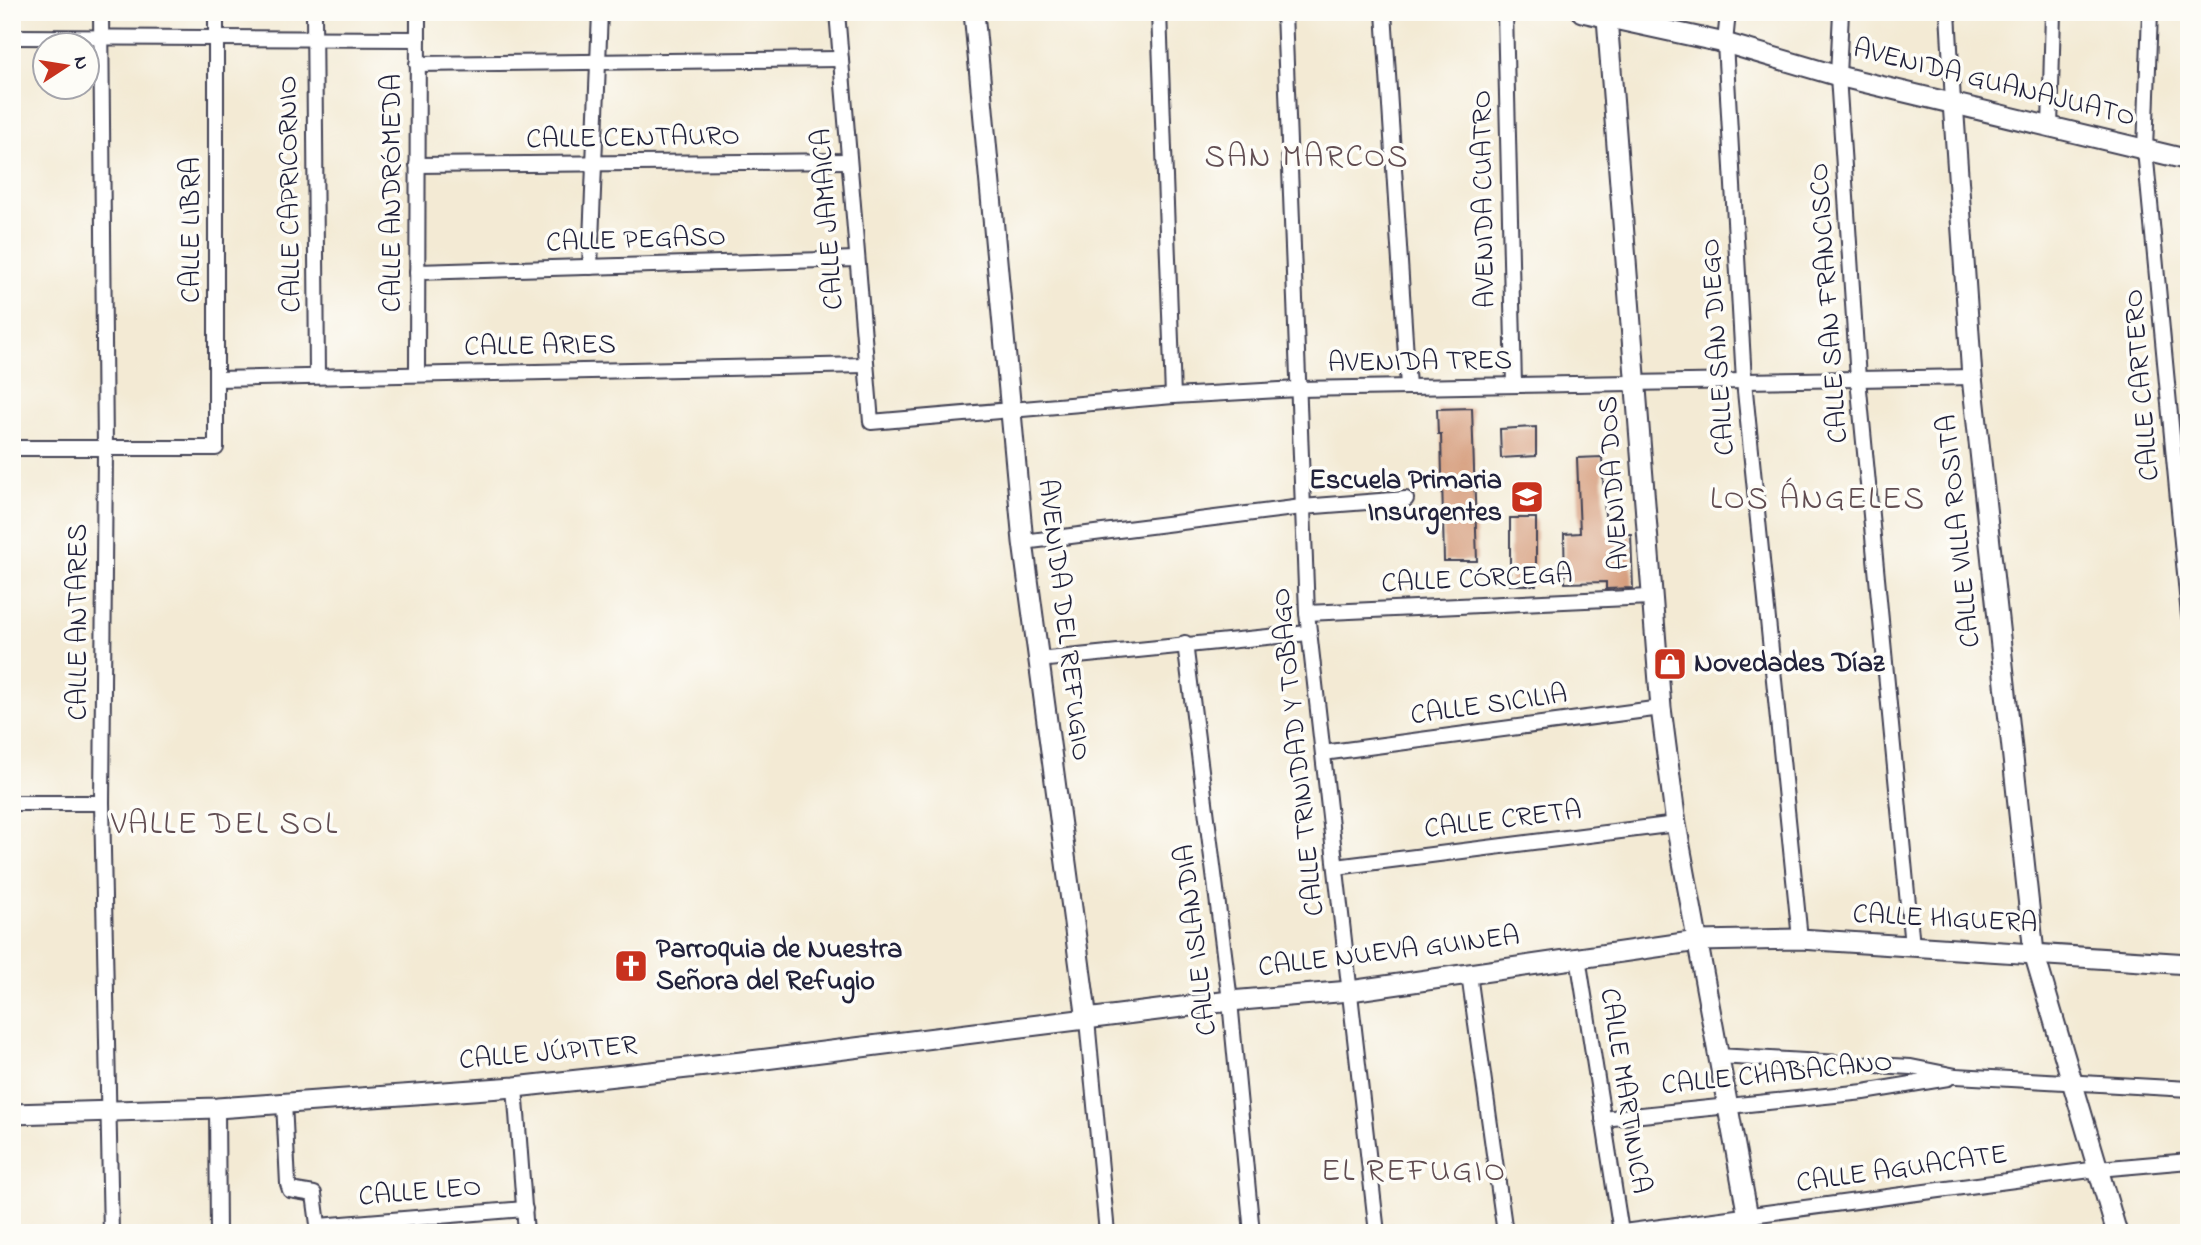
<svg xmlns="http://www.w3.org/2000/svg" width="2201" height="1245" font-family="'Indie Flower',sans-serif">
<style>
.building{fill:#d69d7d}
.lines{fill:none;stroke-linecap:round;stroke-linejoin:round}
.street-casing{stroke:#414052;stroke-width:18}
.secondary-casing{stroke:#414052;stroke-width:23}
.street{stroke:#fff;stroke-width:14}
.secondary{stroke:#fff;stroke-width:19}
.labels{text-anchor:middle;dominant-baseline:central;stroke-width:7;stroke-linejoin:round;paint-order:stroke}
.street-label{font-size:28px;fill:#22223b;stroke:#fdfcf7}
.poi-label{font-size:28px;font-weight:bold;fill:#22223b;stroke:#fdfcf7;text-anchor:start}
.quarter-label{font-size:32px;letter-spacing:2px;fill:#614d52;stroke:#fdfcf7}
</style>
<rect width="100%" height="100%" fill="#fdfcf7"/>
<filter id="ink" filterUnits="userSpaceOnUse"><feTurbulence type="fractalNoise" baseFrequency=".0143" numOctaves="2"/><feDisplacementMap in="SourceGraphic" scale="14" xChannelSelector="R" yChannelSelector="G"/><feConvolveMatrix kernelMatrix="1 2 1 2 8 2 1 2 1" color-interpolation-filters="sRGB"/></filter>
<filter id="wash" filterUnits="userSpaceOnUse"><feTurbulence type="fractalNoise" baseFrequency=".00686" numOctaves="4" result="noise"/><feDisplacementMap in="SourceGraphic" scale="28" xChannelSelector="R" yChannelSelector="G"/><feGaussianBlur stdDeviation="1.57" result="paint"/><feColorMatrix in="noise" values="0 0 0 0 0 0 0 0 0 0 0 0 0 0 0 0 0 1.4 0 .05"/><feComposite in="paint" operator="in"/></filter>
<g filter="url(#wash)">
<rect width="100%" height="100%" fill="#f3ead4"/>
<g id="blocks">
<g class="building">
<polygon points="1472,408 1477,561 1444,561 1441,434 1438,434 1437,409"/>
<polygon points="1536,427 1536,456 1501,458 1500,429"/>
<polygon points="1602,457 1606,534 1631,534 1633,588 1606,589 1606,582 1565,583 1564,534 1580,533 1577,458"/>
<rect x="1510" y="518" width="26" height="67"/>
</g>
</g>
</g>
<g filter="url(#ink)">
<use href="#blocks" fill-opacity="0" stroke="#414052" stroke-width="2"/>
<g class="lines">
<defs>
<g id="street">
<polyline points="101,12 105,450 102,803 111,1233"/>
<polyline points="314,12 317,375"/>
<polyline points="837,12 871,422 1173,396 1298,389 1972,377"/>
<polyline points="1159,12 1173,396"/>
<polyline points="1284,12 1307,613 1377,1233"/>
<polyline points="1384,12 1408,387"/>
<polyline points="1505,12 1514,385"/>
<polyline points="1728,12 1725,43 1744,381 1800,939"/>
<polyline points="1841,12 1838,76 1858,379 1912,946"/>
<polyline points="1948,12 1953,102"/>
<polyline points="2150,12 2145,150 2189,616"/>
<polyline points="12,37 418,39"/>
<polyline points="417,64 841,59"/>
<polyline points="2050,128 2053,12"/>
<polyline points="417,165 849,161"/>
<polyline points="590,267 600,12"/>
<polyline points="417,272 857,259"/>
<polyline points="417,374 418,12"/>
<polyline points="216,379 865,365"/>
<polyline points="12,448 216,448 216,12"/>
<polyline points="1023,542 1302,507 1406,499"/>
<polyline points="1307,613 1650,597"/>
<polyline points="1185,643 1230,1001 1252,1233"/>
<polyline points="1038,660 1308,633"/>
<polyline points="1323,753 1661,708"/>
<polyline points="12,803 102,803"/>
<polyline points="1336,867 1676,824"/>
<polyline points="1578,957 1621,1232"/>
<polyline points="1469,974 1505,1233"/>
<polyline points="1087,1020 1107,1233"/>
<polyline points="1718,1056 1911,1067 1956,1076 2189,1089"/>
<polyline points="515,1087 526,1233"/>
<polyline points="284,1102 288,1184 290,1190 314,1194 319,1232"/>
<polyline points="217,1108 218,1233"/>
<polyline points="1603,1119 1864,1092 1948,1078"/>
<polyline points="319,1226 525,1209"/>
<polyline points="1616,1233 2098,1169 2189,1161"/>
</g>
<g id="secondary">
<polyline points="974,12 1023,542 1087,1020"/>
<polyline points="1582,12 1725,43 1838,76 2189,160"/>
<polyline points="1607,18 1661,708 1676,824 1751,1233"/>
<polyline points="1953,102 1972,377 2034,953 2117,1233"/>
<polyline points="12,1114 217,1108 515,1087 742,1062 1230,1001 1350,991 1698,941 1800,939 2189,964"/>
</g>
</defs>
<use href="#street" class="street-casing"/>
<use href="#secondary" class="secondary-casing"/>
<use href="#street" class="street"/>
<use href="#secondary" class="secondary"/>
</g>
</g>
<defs>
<symbol id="school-square" viewBox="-11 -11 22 22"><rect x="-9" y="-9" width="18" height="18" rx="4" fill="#c8321e" stroke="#fdfcf7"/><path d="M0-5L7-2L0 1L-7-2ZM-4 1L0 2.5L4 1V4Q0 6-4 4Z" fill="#fff"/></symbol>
<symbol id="shop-square" viewBox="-11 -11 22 22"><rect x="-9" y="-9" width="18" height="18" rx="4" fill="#c8321e" stroke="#fdfcf7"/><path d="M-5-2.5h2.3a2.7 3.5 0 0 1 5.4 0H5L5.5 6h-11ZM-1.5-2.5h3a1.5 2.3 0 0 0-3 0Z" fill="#fff"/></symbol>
<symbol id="church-square" viewBox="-11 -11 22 22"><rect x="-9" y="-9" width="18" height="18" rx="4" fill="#c8321e" stroke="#fdfcf7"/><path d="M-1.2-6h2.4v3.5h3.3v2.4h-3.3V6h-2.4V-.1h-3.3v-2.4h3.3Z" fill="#fff"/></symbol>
</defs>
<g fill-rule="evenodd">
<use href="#school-square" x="1508" y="478" width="38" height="38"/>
<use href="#shop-square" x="1651" y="645" width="38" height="38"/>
<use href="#church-square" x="612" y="947" width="38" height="38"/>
</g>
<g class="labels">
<g class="street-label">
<text transform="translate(1994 84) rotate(14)">AVENIDA GUANAJUATO</text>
<text transform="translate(633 139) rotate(-1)">CALLE CENTAURO</text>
<text transform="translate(393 193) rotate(-90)">CALLE ANDRÓMEDA</text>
<text transform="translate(291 194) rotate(-91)">CALLE CAPRICORNIO</text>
<text transform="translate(1485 199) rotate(-91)">AVENIDA CUATRO</text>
<text transform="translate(829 219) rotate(-94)">CALLE JAMAICA</text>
<text transform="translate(192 230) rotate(-90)">CALLE LIBRA</text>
<text transform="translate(636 241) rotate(-2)">CALLE PEGASO</text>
<text transform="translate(1830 303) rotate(-94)">CALLE SAN FRANCISCO</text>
<text transform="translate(540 347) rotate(-1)">CALLE ARIES</text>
<text transform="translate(1719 347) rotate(-94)">CALLE SAN DIEGO</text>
<text transform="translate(1420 363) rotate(-1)">AVENIDA TRES</text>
<text transform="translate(2143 385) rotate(-95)">CALLE CARTERO</text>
<text transform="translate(1615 483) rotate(-94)">AVENIDA DOS</text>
<text transform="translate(1960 531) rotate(-96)">CALLE VILLA ROSITA</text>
<text transform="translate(1477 580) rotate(-3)">CALLE CÓRCEGA</text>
<text transform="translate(1063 620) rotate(83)">AVENIDA DEL REFUGIO</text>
<text transform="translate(79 622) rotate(-90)">CALLE ANTARES</text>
<text transform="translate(1489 706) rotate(-8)">CALLE SICILIA</text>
<text transform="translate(1299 752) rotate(-96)">CALLE TRINIDAD Y TOBAGO</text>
<text transform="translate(1503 821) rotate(-7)">CALLE CRETA</text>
<text transform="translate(1945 920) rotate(3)">CALLE HIGUERA</text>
<text transform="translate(1197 940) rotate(-97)">CALLE ISLANDIA</text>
<text transform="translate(1389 953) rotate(-7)">CALLE NUEVA GUINEA</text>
<text transform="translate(548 1054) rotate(-5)">CALLE JÚPITER</text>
<text transform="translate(1777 1075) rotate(-6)">CALLE CHABACANO</text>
<text transform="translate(1624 1091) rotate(81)">CALLE MARTINICA</text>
<text transform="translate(1902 1170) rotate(-8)">CALLE AGUACATE</text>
<text transform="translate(420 1193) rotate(-5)">CALLE LEO</text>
</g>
<g class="poi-label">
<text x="1502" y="481" text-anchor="end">Escuela Primaria<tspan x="1502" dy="32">Insurgentes</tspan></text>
<text x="1694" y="664">Novedades Díaz</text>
<text x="656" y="950">Parroquia de Nuestra<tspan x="656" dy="32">Señora del Refugio</tspan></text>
</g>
<g class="quarter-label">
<text x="1307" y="158">SAN MARCOS</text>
<text x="1818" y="500">LOS ÁNGELES</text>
<text x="225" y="825">VALLE DEL SOL</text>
<text x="1414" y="1172">EL REFUGIO</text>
</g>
</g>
<rect width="2201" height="1245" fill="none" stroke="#fdfcf7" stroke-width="42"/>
<g transform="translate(66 66) rotate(78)"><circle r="33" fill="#fdfcf7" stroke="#a5a5ac" stroke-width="2"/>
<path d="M0-5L12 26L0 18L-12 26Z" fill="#c8321e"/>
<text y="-10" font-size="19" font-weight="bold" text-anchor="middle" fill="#22223b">N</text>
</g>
</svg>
